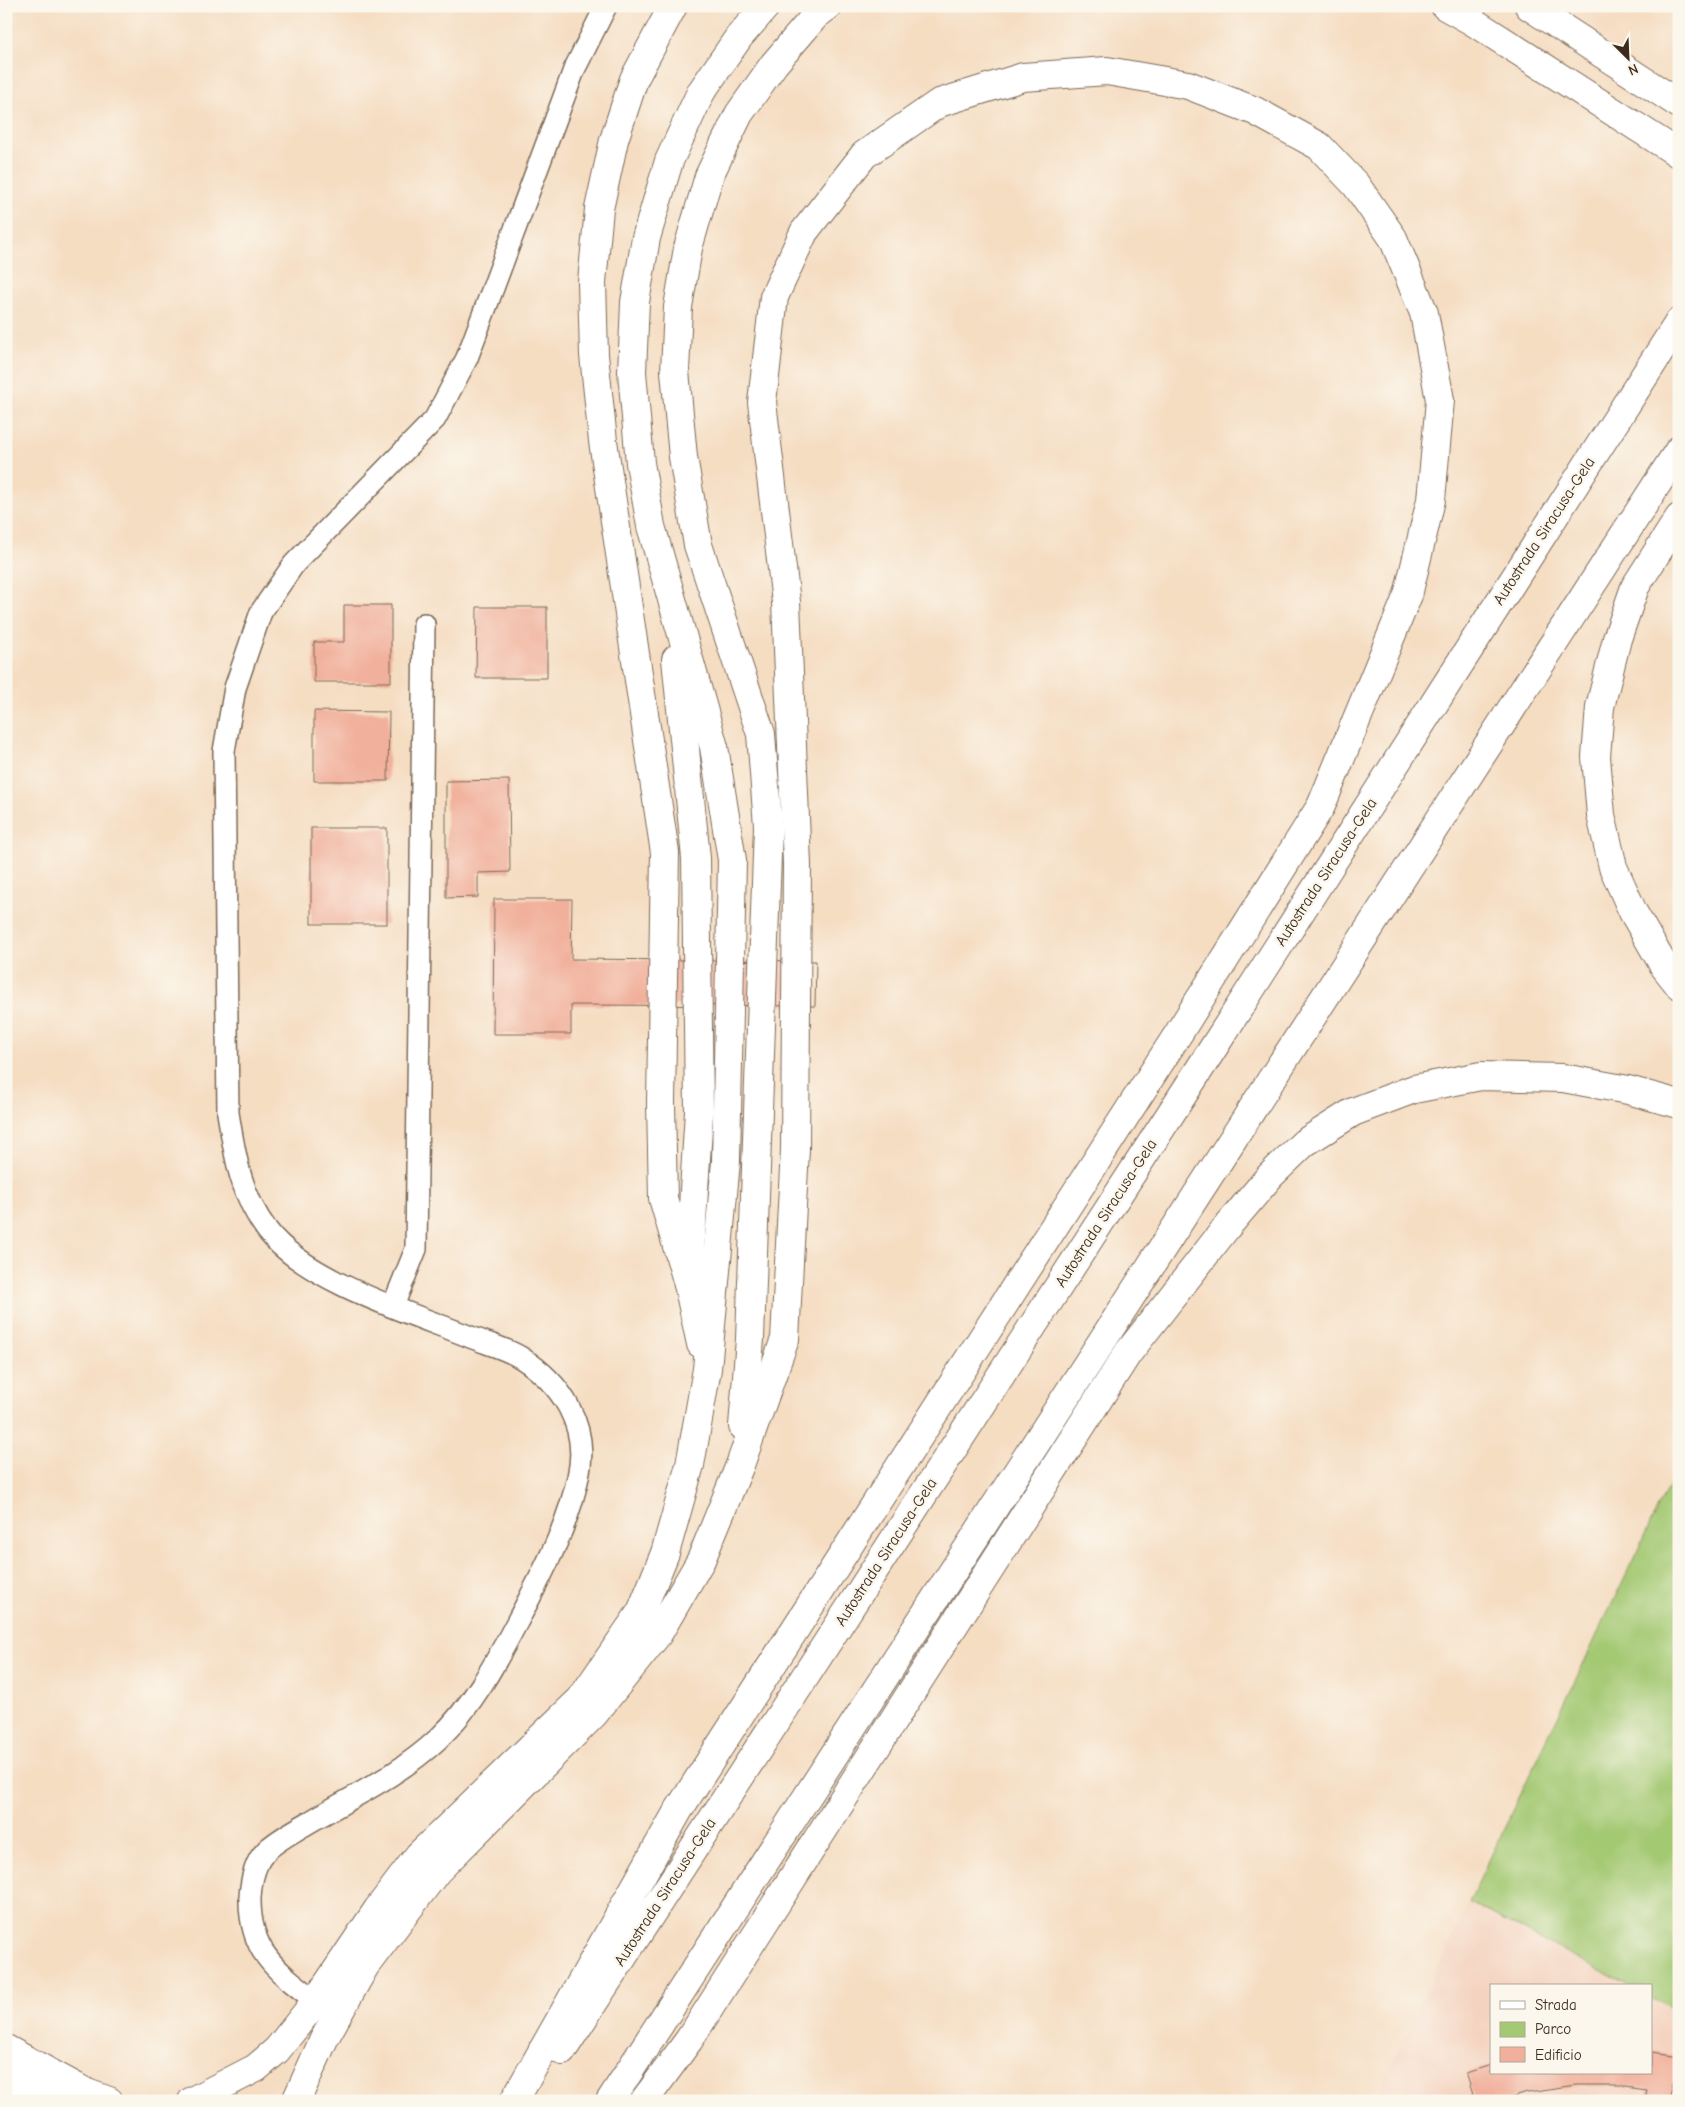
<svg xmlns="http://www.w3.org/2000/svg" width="1685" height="2107" font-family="'Comic Neue',sans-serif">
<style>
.built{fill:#f4d3c0}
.green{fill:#a4c973;stroke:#707a48}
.building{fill:#f1b09b}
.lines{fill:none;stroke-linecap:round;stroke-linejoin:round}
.service-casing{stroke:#7c6957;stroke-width:24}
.secondary-casing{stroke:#7c6957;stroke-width:30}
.motorway-casing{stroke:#7c6957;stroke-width:30}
.service{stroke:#fff;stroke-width:21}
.secondary{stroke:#fff;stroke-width:28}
.motorway{stroke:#fff;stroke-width:28}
.labels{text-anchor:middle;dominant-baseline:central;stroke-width:5;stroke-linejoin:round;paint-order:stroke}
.street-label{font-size:16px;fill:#3b2a1e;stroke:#fbf7ec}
</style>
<rect width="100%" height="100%" fill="#fbf7ec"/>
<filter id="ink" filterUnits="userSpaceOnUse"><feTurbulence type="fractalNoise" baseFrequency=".02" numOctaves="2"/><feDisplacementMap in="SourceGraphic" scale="10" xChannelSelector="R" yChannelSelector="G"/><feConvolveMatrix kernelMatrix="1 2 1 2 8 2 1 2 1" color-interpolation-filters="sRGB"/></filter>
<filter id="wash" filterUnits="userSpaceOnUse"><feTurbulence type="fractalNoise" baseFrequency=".0096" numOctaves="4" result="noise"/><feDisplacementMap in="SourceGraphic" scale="20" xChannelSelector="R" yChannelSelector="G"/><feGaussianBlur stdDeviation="1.12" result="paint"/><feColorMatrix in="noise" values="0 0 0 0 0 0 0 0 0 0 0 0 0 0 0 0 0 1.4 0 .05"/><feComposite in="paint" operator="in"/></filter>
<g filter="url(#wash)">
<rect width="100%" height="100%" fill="#f5ddc2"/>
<polygon class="built" points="1469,1902 1630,1986 1491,1986 1491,2073 1651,2073 1651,1997 1679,2011 1679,2101 1374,2101"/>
<polygon class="green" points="1679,1464 1679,2011 1651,1997 1651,1986 1630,1986 1469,1902"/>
<g id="blocks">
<g class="building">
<polygon points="344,605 391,605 391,682 314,682 314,642 344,642"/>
<polygon points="477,607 547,607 547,678 476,678"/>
<polygon points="314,711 389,712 388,781 314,781"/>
<polygon points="509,780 510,872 478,873 478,897 446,898 446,781"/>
<rect x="311" y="828" width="76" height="96"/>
<polygon points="494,899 572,899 571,959 816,961 815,1006 571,1005 571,1034 493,1034"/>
<polygon points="1651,2052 1679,2056 1679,2065 1670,2101 1646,2098 1648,2089 1626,2086 1576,2086 1527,2093 1502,2101 1475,2101 1466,2073 1491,2065 1491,2073 1651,2073"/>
</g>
</g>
</g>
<g filter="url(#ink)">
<use href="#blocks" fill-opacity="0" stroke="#7c6957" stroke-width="1"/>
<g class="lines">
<defs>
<g id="service">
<polyline points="393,1306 416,1249 424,624"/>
<path d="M316,2001c-40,-31 -67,-49 -66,-104 1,-16 5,-35 16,-46 9,-10 35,-24 47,-31 43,-25 89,-47 125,-81 38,-36 62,-85 86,-130 22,-43 44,-84 54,-132 12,-50 -16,-94 -58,-120 -15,-9 -35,-14 -52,-21 -58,-23 -164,-56 -201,-106 -27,-36 -32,-75 -39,-117l-4,-362 11,-63 26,-76 33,-48 141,-145 32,-61 107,-288 32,-64"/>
</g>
<polyline id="secondary" points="6,2071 59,2101"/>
<g id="motorway">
<polyline points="673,6 634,79 614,140 599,209 592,282 594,355 603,441 665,853 661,1103 663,1198 688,1284"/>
<polyline points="1445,6 1472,21 1679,154"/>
<polyline points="1529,6 1679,104"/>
<polyline points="1679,518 1635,587 1617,639 1600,707 1596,757 1601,815 1613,867 1633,912 1664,966 1679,985"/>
<polyline points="676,659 696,858 699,1112 688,1284 701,1344"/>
<polyline points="743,1426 750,1339 768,826 761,734 698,545 683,457 675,371 678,307 688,248 709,176 739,114 774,64 816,15 828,6"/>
<polyline points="6,2049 87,2093 109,2101"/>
<polyline points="562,2051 1210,1053 1679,322"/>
<polyline points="6,2089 27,2101"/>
<polyline points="192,2101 256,2068 277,2050 316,2001 378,1909 419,1855 581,1699 641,1612 665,1553 690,1465 707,1369 726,1161 732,860 714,747 651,526 640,463 632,372 635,302 646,238 669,161 701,92 739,37 766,6"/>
<polyline points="296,2101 324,2039 365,1966 437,1871 594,1714 658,1634 701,1560 740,1465 785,1339 795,1149 797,865 786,602 762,402 774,297 804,232 864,155 939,103 1023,77 1107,71 1188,85 1255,111 1319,146 1356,185 1393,238 1424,313 1440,400 1431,500 1408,595 1321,806 1180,1031 678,1811 514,2101"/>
<polyline points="610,2101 1679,450"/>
<polyline points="644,2101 689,2040 1128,1353 1226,1228 1270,1176 1304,1143 1353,1112 1414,1089 1481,1076 1563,1078 1628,1090 1679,1104"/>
</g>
</defs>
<use href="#service" class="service-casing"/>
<use href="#secondary" class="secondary-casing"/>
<use href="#motorway" class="motorway-casing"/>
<use href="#service" class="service"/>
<use href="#secondary" class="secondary"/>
<use href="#motorway" class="motorway"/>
</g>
</g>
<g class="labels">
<g class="street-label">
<text transform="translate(1544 531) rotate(-57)">Autostrada Siracusa-Gela</text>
<text transform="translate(1326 872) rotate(-57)">Autostrada Siracusa-Gela</text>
<text transform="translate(1106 1213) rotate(-57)">Autostrada Siracusa-Gela</text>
<text transform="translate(886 1552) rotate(-57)">Autostrada Siracusa-Gela</text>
<text transform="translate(665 1892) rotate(-57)">Autostrada Siracusa-Gela</text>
</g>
</g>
<rect width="1685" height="2107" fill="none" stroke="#fbf7ec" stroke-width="25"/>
<rect x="1490" y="1984" width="162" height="90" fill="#fbf7ec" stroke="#aea59a"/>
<rect x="1500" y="2001" width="25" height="8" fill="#ffffff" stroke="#aea59a"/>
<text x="1535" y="2010" font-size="15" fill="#3b2a1e">Strada</text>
<rect x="1500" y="2022" width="25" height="15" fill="#a4c973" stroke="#aea59a"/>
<text x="1535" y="2034" font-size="15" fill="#3b2a1e">Parco</text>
<rect x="1500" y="2047" width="25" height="15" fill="#f1b09b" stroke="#aea59a"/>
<text x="1535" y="2060" font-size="15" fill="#3b2a1e">Edificio</text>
<g transform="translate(1628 58) rotate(156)" stroke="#fbf7ec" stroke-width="4" paint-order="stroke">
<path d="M0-4L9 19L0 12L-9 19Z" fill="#3b2a1e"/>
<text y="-8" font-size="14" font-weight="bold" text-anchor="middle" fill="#3b2a1e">N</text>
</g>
</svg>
